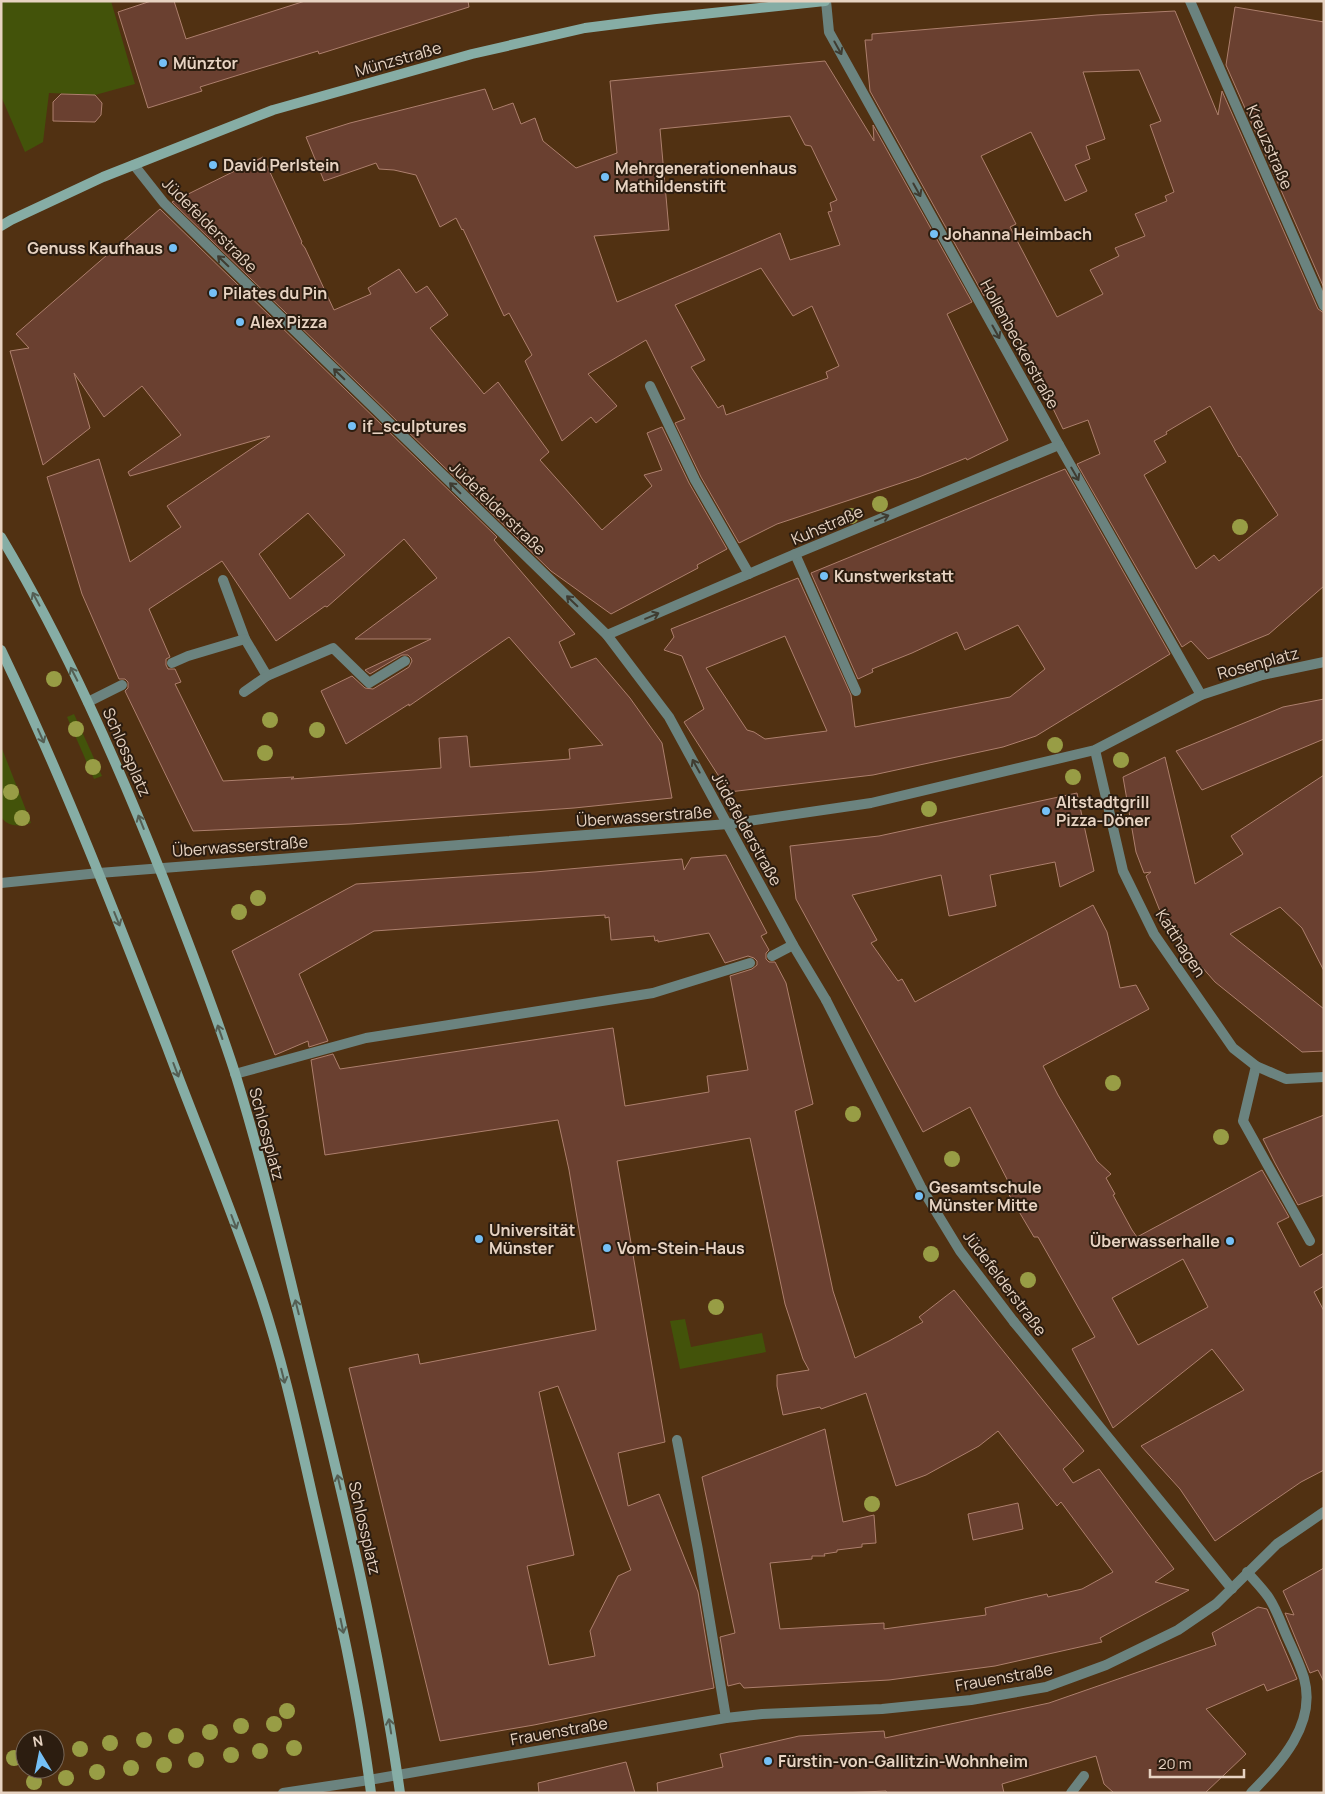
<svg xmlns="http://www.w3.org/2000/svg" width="1325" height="1794" font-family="Manrope,sans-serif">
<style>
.green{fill:#43530a}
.building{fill:#6a4030;stroke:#ad7f6d;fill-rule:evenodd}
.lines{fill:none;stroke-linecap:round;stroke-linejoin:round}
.service{stroke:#6b837f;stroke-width:10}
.pedestrian{stroke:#6b837f;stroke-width:10}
.minor{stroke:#6b837f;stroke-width:10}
.secondary{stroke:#86ada5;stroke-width:10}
.tree{fill:#989d45}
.oneway{stroke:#3f3c31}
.oneway2{stroke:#545e53}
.poi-dot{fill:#75c0f6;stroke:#2c1d10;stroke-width:2}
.labels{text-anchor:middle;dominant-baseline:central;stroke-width:4;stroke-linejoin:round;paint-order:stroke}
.street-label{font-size:16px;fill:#e7d3c2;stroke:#2c1d10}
.poi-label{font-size:16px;font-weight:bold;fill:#e7d3c2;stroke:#2c1d10;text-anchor:start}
</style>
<rect width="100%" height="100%" fill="#513112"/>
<g class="green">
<polygon points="1,1 111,1 135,84 95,95 49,93 43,142 25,152 1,96"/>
<polygon points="74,714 102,776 94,779 67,717"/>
<path d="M1,746l30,77c-10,3 -22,5 -29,-5z"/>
<polygon points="685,1319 691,1347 762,1333 766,1352 680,1369 670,1321"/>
</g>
<g class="building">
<polygon points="151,1 174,1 186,39 305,1 468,1 469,7 319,54 318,51 258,69 200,87 202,91 148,108 118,12"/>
<polygon points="1235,7 1324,22 1324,288 1226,65"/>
<path d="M1175,11l43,104 4,-24 96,218 6,4v273l-55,48 -61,25 -17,-18 -9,6 -105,-183 23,-10 -12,-34 -25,9 -20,-41 -52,-95 -7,3 -114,-205 -5,-51h7v-6l225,-19zM1139,70l22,51 -11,4 24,67 -9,4 2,5 -32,13 10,22 -30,12 4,8 -29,14 13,24 -46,23 -47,-90 6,-3 -35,-68 50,-24 34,69 22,-10 -12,-26 15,-6 -4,-13 19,-7 -22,-67zM1210,406l29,51 1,-1 38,59 -59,46 -5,-6 -18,14 -52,-94 22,-13 -12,-21 13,-7 -1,-2z"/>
<path d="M825,61l49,80 -1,-16 99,177 -25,12 61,126 -41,20 -1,-2 -47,19 -142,47 -38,19 -38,-66 -26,-54 10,-4 -39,-79 -58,34 29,32 -21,17 -5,-6 -29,24 -37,-80 7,-6 -23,-42 -5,3 -41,-87 -1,1 -6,-12 -16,9 -24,-52 -22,-5 -15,-1 -3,-6 -52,18 -18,-44 44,-14 135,-34 8,21 20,-7 8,21 14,-6 8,23 33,27 41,-15 -7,-72zM790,116l15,29 6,1 26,54 -7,3 2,8 -4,1 12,33 -50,15 -10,-27 -163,69 -23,-66 75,-6 -9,-101zM761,268l32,48 19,-10 27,60 -13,6 2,6 -102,37 -3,-10 -5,3 -27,-41 14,-7 -30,-55z"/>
<polygon points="61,94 95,95 102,103 101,115 95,122 53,121 53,102"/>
<polygon points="263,157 302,242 301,243 305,248 334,310 371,294 368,288 399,269 416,293 427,286 448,315 430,328 484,394 498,382 549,452 540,460 602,530 652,486 644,475 662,470 647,433 662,427 689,483 727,549 697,565 698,568 611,614 551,571 172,202"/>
<path d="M160,209l337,328 -3,3 81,94 -16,8 12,26 25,-10 34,40 32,45 10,55 -98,10 -223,16 -158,7 -68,-140 3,-3v-6l-3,-3h-6l-37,-85 -35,-117 52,-18 31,103 51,-35 -14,-21 103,-70 -140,40 -2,-4 53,-37 -39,-49 -38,31 -30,-44 16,55 -47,37 -33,-114 19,-3 -13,-14zM308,513l37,42 -55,44 -31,-45zM404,539l33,39 -82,61h76l-66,31 5,4 32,-19h6l3,3 1,3 -3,6 -36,22 -8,-1 -13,-12 -31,15 25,53 63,-40v2l100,-69 94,108 -34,4 1,10 -100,8 -3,-31 -28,2 2,30 -150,11 3,-2 -71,4 -48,-97 6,-2 -6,-13h-7l-2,-4v-6l4,-2 -21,-48 73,-48 54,80 49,-35 2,1z"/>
<path d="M1065,469l105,185 -134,82 -33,11 -130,28 -144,17 -45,-70 20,-13 -22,-53 -18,-6 10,-13 -3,-8 127,-51 53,117 4,32 155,-30 35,-28 -27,-44 -53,25 -8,-18 -45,21 -40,16 1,3 -15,7 -47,-106zM785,636l42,95 -62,8 -11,-7 -7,-2 -41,-62z"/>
<polygon points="1324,699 1324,739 1202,790 1176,751 1283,707"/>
<polygon points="1165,757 1195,884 1243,854 1231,836 1324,775 1324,971 1302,928 1280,907 1230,934 1324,1009 1324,1051 1302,1052 1215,982 1166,926 1146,876 1151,872 1144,873 1136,852 1123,777"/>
<path d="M1077,793l17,78 -34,16 -5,-25 -65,13 6,31 -47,10 -8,-41 -89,20 25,45 -6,3 27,38 4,-2 13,23 178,-97 14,27 13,56 16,-3 13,24 -106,57 15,29 39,66 14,13 -5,4 9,16 -2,1 19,35 5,7 125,-67 27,47 -12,6 23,44 24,-14v33l-10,6 10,19v159l-23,12 -86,59 -35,-52 -39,-43 103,-56 -32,-41 -99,79 -41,-79 23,-12 -57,-100h-4l-26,-44 4,-4 -42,-82 -47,25 -127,-233 -6,-53 89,-10zM1183,1259l25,48 -70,38 -26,-47z"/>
<path d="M726,855l41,78 -6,3 8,14 -3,3v6l3,3h6l11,21 27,121 -18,7 38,180 22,67 34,-17 34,-19 -4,-5 35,-27 130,161 -21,18 10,14 26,-14 75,100 -19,13 34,8 -89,48 2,4 -107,24 -106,14 -145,8 -4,-5 -12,3 -8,-49 15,-4 -33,-156 123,-48 18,93 31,-7 2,28 -14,1v3l-25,3v2l-13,2 1,2h-13v3l-42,4 10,66 104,-6v6l102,-14 -1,-7 62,-14 1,3 34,-8 31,-17 -52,-70 -4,4 -59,-75 -19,15 -53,29 -30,11 -30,-93 -45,16 -1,-2 -37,8 -6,-29v-11l32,-5 -6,-11 -18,-55 -35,-166 -133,23 48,281 -47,11 10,53 31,-12 39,98 16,96 -180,37 -94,16 -91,-373 69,-14 2,10 176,-34 -27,-160 -11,-50 -233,35 -14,-95 22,-6 7,15 273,-41 12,78 84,-14 -2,-16 41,-6 -18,-94 22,-7 5,-4v-4l-3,-3 -6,-2 -23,7 -16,-30 -51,9v-2l-3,1 -1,-5 -43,4 -2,-23 -4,1v-3l-231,16 -75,43 29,67 -19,6 -1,-6 -33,14 -43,-104 124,-67 179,-12 147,-13 2,11 7,-12zM558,1386l73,184 -13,6 -28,55 5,25 -46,9 -22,-99 47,-11 -35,-163z"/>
<polygon points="1324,1115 1324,1195 1298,1205 1275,1163 1263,1139"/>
<polygon points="1018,1503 1023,1529 973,1540 968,1514"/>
<polygon points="1324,1568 1324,1682 1318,1670 1310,1673 1285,1613 1294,1615 1283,1591"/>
<polygon points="1258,1607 1267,1609 1297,1679 1267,1691 1264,1684 1206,1709 1246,1754 1205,1793 1114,1793 1104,1784 1096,1756 1002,1784 1004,1793 887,1793 886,1791 841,1793 658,1793 657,1783 723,1767 720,1754 799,1736 884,1731 885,1738 1049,1703 1216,1645 1212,1633"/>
<polygon points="626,1762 635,1793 539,1793 538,1783"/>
</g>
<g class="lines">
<g class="service">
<polyline points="650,386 695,480 749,574"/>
<polyline points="795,554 856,691"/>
<polyline points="223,580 245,639 267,676"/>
<polyline points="172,663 188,656 245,639"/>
<polyline points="244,692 267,676 333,648 369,683 405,661"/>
<polyline points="88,702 122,685"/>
<polyline points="1,883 99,873"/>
<polyline points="772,956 793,945"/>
<polyline points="1256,1066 1243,1121 1310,1241"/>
<polyline points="235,1074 366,1038 653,993 750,963"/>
<polyline points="283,1793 369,1780"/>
<polyline points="1071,1793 1084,1776"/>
</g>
<g class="pedestrian">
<polyline points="1190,1 1324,306"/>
<polyline points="826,1000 921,1187 960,1251 1014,1322"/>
</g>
<g class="minor">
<polyline points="826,1 829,32 1059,445 1201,695"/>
<polyline points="134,165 164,203 607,635 669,717 793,945 826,1000"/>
<polyline points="607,635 795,554 1059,445"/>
<polyline points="1095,750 1123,871 1154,934 1233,1048 1256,1066 1286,1079 1324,1077"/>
<polyline points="99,873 728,824 871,803 1095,750 1201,695 1262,675 1324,662"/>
<polyline points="1014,1322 1232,1589"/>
<polyline points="677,1440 698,1550 726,1718"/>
<path d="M1247,1572c7,8 16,17 22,26 8,12 13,28 19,41 6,13 12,26 16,39 13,47 -24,85 -53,115"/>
<polyline points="369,1780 726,1718 762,1714 882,1709 971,1700 1046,1687 1106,1665 1178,1630 1216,1604 1277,1544 1324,1512"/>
</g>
<g class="secondary">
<polyline points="1,226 11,220 103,177 273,110 472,54 585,28 656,19 825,1"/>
<path d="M1,537c65,109 116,225 163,343 25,64 50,128 71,193 30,97 53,198 77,296 34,140 68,281 88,424"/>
<path d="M1,650c62,129 114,263 166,397 31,83 66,165 94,249 23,69 38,141 54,211 22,95 44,190 56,286"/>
</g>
</g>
<g class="tree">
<circle cx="880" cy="504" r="8"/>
<circle cx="851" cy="516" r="8"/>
<circle cx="1240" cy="527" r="8"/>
<circle cx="54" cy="679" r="8"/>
<circle cx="270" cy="720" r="8"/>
<circle cx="76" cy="729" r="8"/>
<circle cx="317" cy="730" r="8"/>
<circle cx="1055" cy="745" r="8"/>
<circle cx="265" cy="753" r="8"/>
<circle cx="1121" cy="760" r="8"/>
<circle cx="93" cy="767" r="8"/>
<circle cx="1073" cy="777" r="8"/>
<circle cx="11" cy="792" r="8"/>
<circle cx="929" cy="809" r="8"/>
<circle cx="22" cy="818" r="8"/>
<circle cx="258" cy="898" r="8"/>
<circle cx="239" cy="912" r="8"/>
<circle cx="1113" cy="1083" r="8"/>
<circle cx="853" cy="1114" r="8"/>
<circle cx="1221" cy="1137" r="8"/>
<circle cx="952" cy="1159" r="8"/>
<circle cx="931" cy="1254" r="8"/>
<circle cx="1028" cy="1280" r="8"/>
<circle cx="716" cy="1307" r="8"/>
<circle cx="872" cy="1504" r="8"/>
<circle cx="287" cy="1711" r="8"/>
<circle cx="274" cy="1724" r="8"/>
<circle cx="241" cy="1726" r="8"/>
<circle cx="210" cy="1732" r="8"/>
<circle cx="176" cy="1736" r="8"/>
<circle cx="144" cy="1740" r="8"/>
<circle cx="110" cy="1743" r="8"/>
<circle cx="294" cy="1748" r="8"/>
<circle cx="80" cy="1749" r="8"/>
<circle cx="260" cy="1751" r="8"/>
<circle cx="231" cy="1755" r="8"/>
<circle cx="14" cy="1758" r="8"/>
<circle cx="196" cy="1760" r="8"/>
<circle cx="164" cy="1765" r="8"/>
<circle cx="131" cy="1768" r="8"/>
<circle cx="97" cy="1772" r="8"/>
<circle cx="66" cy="1778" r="8"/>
<circle cx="34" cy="1782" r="8"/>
</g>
<defs><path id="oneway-shaft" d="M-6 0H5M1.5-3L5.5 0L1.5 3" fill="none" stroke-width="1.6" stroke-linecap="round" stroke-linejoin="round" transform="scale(1.25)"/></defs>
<g class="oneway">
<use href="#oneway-shaft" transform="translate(838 48) rotate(61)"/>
<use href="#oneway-shaft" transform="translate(917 190) rotate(61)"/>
<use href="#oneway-shaft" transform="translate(223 261) rotate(-136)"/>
<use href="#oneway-shaft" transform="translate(996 332) rotate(61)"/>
<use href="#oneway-shaft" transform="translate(339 374) rotate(-136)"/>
<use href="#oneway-shaft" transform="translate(1075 474) rotate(60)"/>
<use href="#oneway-shaft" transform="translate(455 488) rotate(-136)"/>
<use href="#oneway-shaft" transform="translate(882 518) rotate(-22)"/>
<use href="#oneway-shaft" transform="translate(572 601) rotate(-136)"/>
<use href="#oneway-shaft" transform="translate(652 616) rotate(-23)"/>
<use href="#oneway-shaft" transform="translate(696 766) rotate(-119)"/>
</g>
<g class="oneway2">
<use href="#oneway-shaft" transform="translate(36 599) rotate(-118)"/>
<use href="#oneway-shaft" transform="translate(74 674) rotate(-117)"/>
<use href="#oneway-shaft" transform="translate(41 736) rotate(66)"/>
<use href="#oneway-shaft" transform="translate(141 822) rotate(-112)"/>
<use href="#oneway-shaft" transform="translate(117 919) rotate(68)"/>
<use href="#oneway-shaft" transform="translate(220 1032) rotate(-109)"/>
<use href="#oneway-shaft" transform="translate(176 1070) rotate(69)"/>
<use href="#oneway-shaft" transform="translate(234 1222) rotate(69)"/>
<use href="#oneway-shaft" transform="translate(297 1307) rotate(-104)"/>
<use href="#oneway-shaft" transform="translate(283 1376) rotate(76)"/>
<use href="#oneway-shaft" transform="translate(339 1482) rotate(-103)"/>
<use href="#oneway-shaft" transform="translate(342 1626) rotate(78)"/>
<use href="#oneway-shaft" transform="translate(390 1726) rotate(-99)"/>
</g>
<g class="poi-dot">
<circle cx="163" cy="63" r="5"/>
<circle cx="213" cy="165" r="5"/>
<circle cx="605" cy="177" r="5"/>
<circle cx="934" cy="234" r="5"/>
<circle cx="173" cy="248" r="5"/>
<circle cx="213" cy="293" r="5"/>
<circle cx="240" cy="322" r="5"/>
<circle cx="352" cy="426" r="5"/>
<circle cx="824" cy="576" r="5"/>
<circle cx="1046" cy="811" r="5"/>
<circle cx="919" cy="1196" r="5"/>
<circle cx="479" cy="1239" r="5"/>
<circle cx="1230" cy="1241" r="5"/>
<circle cx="607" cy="1248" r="5"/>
<circle cx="768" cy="1761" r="5"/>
</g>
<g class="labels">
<g class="street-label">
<text transform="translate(398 59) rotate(-16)">Münzstraße</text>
<text transform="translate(1270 147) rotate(66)">Kreuzstraße</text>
<text transform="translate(210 225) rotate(45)">Jüdefelderstraße</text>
<text transform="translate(1020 344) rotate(61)">Hollenbeckerstraße</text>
<text transform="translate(498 508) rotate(44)">Jüdefelderstraße</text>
<text transform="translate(827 525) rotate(-23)">Kuhstraße</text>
<text transform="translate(1258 663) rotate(-15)">Rosenplatz</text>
<text transform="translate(127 752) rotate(66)">Schlossplatz</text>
<text transform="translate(644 816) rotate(-4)">Überwasserstraße</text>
<text transform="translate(747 829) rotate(61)">Jüdefelderstraße</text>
<text transform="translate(240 846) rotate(-4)">Überwasserstraße</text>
<text transform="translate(1181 943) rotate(57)">Katthagen</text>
<text transform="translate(267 1134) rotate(75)">Schlossplatz</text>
<text transform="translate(1005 1283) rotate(53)">Jüdefelderstraße</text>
<text transform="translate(365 1528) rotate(77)">Schlossplatz</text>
<text transform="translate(1004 1677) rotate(-10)">Frauenstraße</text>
<text transform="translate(559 1731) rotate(-10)">Frauenstraße</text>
</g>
<g class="poi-label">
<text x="173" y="63">Münztor</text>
<text x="223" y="165">David Perlstein</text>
<text x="615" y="168">Mehrgenerationenhaus<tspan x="615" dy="18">Mathildenstift</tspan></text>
<text x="944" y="234">Johanna Heimbach</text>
<text x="163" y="248" text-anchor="end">Genuss Kaufhaus</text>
<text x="223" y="293">Pilates du Pin</text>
<text x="250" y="322">Alex Pizza</text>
<text x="362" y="426">if_sculptures</text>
<text x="834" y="576">Kunstwerkstatt</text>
<text x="1056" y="802">Altstadtgrill<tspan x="1056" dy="18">Pizza-Döner</tspan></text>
<text x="929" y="1187">Gesamtschule<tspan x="929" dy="18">Münster Mitte</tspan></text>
<text x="489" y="1230">Universität<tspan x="489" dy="18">Münster</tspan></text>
<text x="1220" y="1241" text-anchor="end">Überwasserhalle</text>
<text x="617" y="1248">Vom-Stein-Haus</text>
<text x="778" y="1761">Fürstin-von-Gallitzin-Wohnheim</text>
</g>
</g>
<rect width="1325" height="1794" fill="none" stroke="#e7d3c2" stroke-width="5"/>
<g transform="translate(40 1754) rotate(350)"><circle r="24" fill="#2c1d10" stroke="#776657"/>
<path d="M0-4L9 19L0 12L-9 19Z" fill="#75c0f6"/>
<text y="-8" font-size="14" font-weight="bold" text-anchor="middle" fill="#e7d3c2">N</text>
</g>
<path d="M1150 1769v8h94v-8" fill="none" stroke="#e7d3c2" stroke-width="2.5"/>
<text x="1158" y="1769" font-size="15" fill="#e7d3c2" stroke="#2c1d10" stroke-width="4" paint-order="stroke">20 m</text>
</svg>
